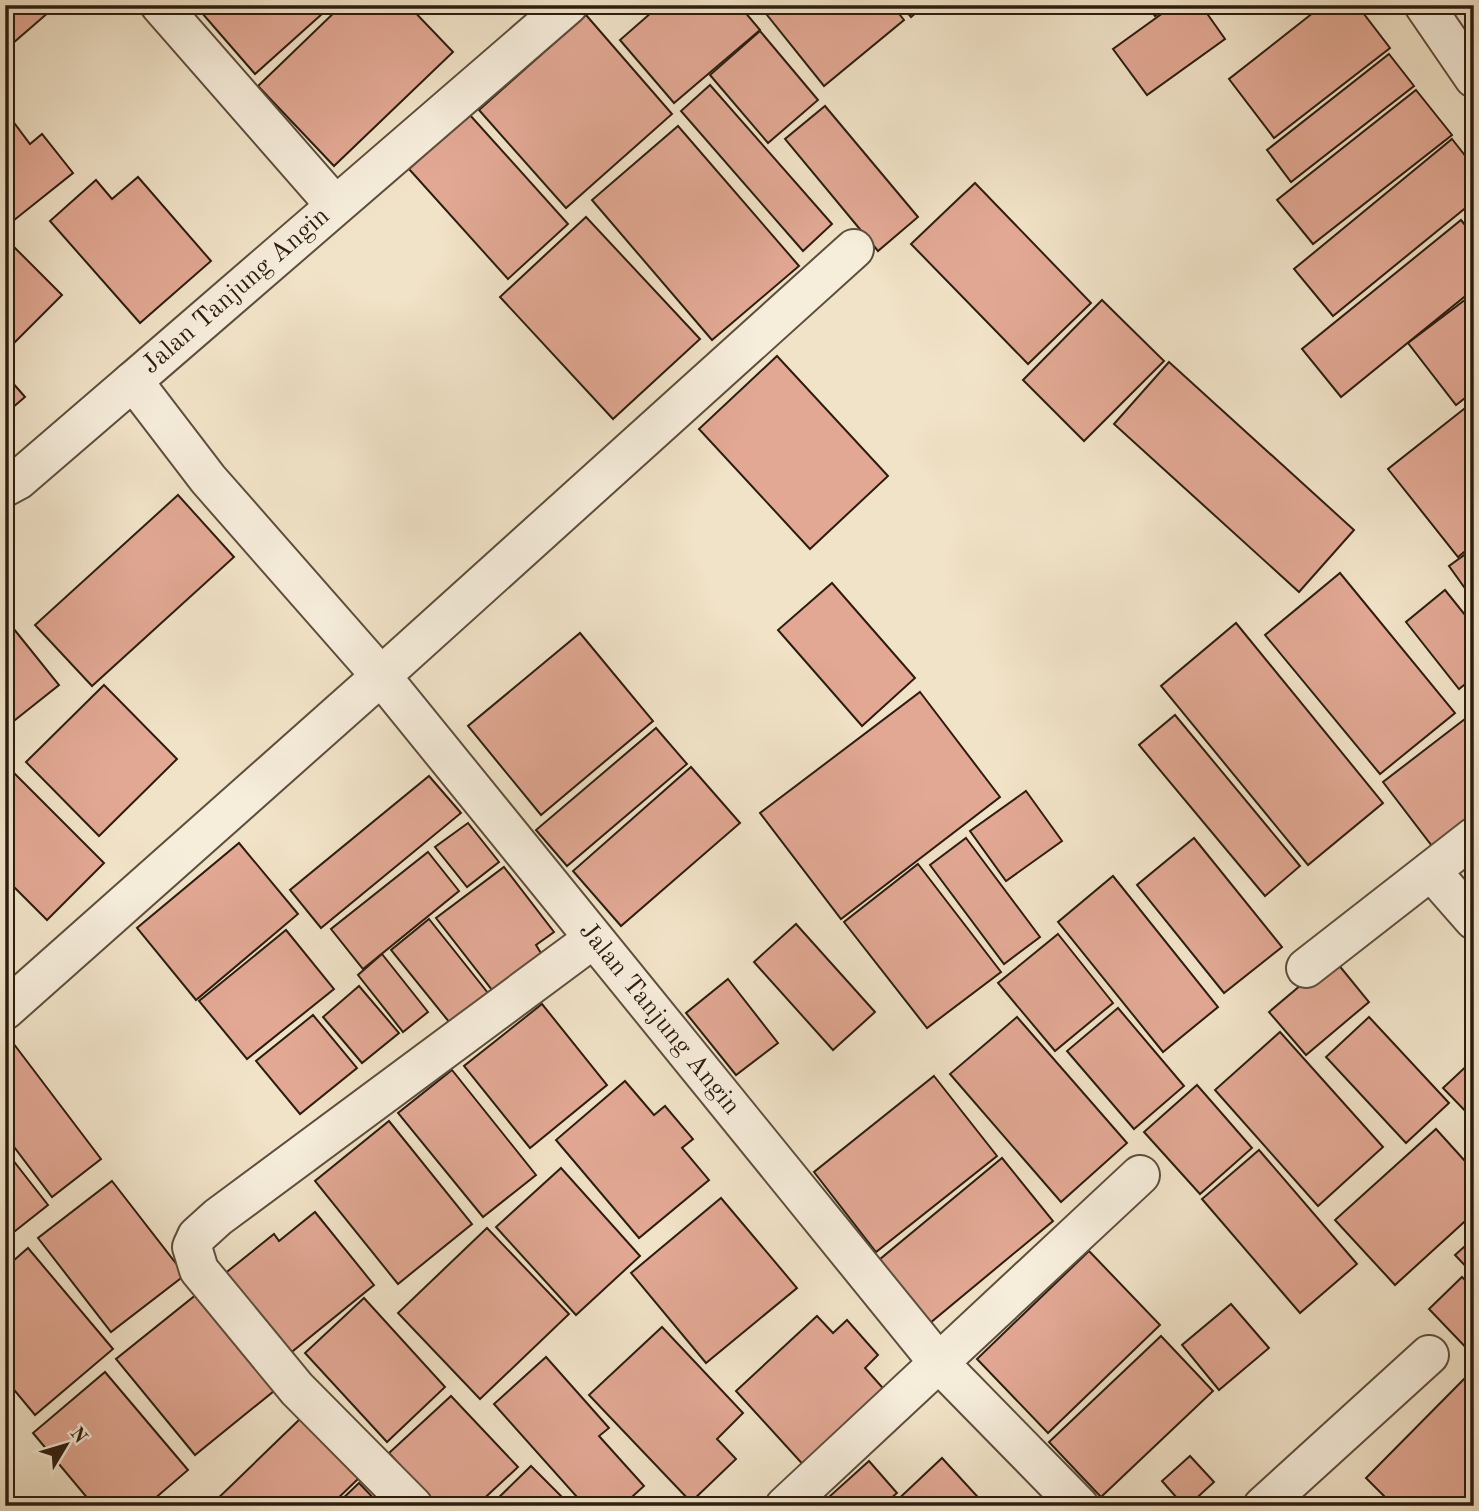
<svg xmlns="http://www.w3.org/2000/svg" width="1479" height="1511" font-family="'Old Standard TT',serif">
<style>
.building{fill:#e2a894;stroke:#2d1d0f;stroke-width:2}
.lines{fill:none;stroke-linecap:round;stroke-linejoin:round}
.minor-casing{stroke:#5e4e3d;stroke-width:42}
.minor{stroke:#f6eddb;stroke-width:38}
.labels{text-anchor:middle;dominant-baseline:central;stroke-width:5;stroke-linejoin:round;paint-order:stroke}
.street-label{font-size:26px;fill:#2d1d0f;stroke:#f6eddb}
</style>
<rect width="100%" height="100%" fill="#f1e3c8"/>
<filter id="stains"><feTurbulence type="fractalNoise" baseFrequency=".00286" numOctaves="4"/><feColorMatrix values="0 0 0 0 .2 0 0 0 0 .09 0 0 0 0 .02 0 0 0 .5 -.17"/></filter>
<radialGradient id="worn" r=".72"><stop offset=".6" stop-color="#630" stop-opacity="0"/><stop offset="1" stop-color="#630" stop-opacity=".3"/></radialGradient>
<g class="building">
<polygon points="5,5 57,5 5,50"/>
<polygon points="195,5 332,5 255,74"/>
<polygon points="342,5 408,5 453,52 334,166 258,86"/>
<polygon points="660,5 739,5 760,30 674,103 620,40"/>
<polygon points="759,5 892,5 904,20 824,86"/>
<polygon points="901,5 925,5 911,17"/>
<polygon points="1147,5 1170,5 1155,16"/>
<polygon points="1174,5 1201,5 1225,39 1147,95 1113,49"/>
<polygon points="1323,5 1357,5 1390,48 1274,138 1229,79"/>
<polygon points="586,15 672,114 566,208 479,110"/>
<polygon points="760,31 818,100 768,143 710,75"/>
<polygon points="1389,54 1414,86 1291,182 1267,150"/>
<polygon points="710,85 832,224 803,251 681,111"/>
<polygon points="1416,90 1452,135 1313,244 1277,200"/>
<polygon points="825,106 918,217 878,251 785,139"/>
<polygon points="6,112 30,144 42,134 73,173 13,221 5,212"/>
<polygon points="469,114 568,224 508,279 409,169"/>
<polygon points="678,126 799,266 712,340 592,200"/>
<polygon points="1452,139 1474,167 1474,201 1333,316 1294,269"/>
<polygon points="138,177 211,261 140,323 50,221 96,180 112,199"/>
<polygon points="975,183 1091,303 1028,364 911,244"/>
<polygon points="586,217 700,339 613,419 500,297"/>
<polygon points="1461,220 1474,236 1474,289 1341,397 1302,349"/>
<polygon points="5,238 62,295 9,348 5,344"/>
<polygon points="1474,293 1474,391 1456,405 1408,343"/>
<polygon points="1102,300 1164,361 1084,441 1023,380"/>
<polygon points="777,356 888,476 810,549 699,429"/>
<polygon points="1169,362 1354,530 1299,592 1114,424"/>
<polygon points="5,374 25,397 5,414"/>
<polygon points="1474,401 1474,544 1458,557 1388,469"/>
<polygon points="178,495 234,557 92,686 35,625"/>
<polygon points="1474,548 1474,601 1449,566"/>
<polygon points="1340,573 1455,713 1380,774 1265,635"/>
<polygon points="832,583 915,678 862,726 778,630"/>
<polygon points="1445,590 1474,626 1474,677 1459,689 1406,622"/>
<polygon points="5,618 59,685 5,728"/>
<polygon points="1236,623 1383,803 1308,865 1161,686"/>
<polygon points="580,633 653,721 541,815 468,726"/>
<polygon points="104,685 177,759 99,836 26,762"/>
<polygon points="920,692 1000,797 841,919 760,813"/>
<polygon points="1474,712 1474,813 1432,846 1383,782"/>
<polygon points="1175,715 1300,866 1265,896 1139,745"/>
<polygon points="656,728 687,764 567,866 536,830"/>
<polygon points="5,764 104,863 47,920 5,878"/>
<polygon points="691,767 740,823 621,926 573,871"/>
<polygon points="429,776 461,813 321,928 290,890"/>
<polygon points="1026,791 1062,841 1006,881 970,831"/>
<polygon points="468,823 499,862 467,887 435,847"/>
<polygon points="966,838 1040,937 1004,964 930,865"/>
<polygon points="1194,838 1282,947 1224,993 1137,885"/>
<polygon points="239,843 298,914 196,1000 137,928"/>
<polygon points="428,852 459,891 363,969 331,929"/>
<polygon points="918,864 1001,972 927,1028 844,922"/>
<polygon points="504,867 554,932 536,945 544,958 496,995 436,918"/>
<polygon points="1113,876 1218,1007 1163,1052 1058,922"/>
<polygon points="429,919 492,998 454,1028 391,950"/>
<polygon points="796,924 875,1012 833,1050 754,962"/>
<polygon points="286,930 334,989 247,1059 199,1001"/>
<polygon points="1058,934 1113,1003 1055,1051 998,983"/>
<polygon points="382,954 428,1012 403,1032 358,975"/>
<polygon points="1333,958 1369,1002 1306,1055 1269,1012"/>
<polygon points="728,979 778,1043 736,1075 686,1013"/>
<polygon points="359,986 399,1033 362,1063 323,1017"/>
<polygon points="542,1004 607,1085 530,1148 464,1066"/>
<polygon points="1118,1008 1184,1086 1134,1129 1067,1051"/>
<polygon points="313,1015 357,1068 300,1114 256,1061"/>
<polygon points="1017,1017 1127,1143 1061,1202 950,1074"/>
<polygon points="1369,1017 1449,1103 1406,1143 1326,1057"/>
<polygon points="1280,1032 1383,1147 1318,1206 1215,1090"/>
<polygon points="7,1035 101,1159 52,1197 5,1135 5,1036"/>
<polygon points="1474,1059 1474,1120 1443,1088"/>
<polygon points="452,1070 536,1175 483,1217 398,1113"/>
<polygon points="934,1076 997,1156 876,1252 814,1172"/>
<polygon points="625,1081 654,1115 665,1106 693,1139 682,1148 709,1180 639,1238 556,1140"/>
<polygon points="1197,1085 1252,1148 1200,1194 1144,1132"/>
<polygon points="389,1121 472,1224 398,1284 315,1181"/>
<polygon points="1436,1129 1474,1171 1474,1213 1395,1285 1335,1220"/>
<polygon points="5,1150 48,1205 5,1239"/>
<polygon points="1259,1150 1357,1264 1300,1313 1202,1199"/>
<polygon points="1002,1158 1053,1221 930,1323 879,1260"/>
<polygon points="561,1168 640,1256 576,1315 496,1227"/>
<polygon points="112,1181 185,1275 111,1332 38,1238"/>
<polygon points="721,1198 797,1288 706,1363 631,1273"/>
<polygon points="315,1212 374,1285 288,1355 223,1275 274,1234 279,1241"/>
<polygon points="487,1228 569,1314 480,1399 398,1313"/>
<polygon points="1474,1238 1474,1275 1455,1255"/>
<polygon points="28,1248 113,1349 35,1415 5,1379 5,1268"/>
<polygon points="1089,1251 1160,1325 1048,1433 977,1359"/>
<polygon points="1462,1277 1474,1289 1474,1356 1429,1309"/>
<polygon points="197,1294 274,1391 195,1455 116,1359"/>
<polygon points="364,1298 445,1387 387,1442 305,1353"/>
<polygon points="1231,1304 1269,1348 1219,1390 1182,1345"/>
<polygon points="817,1316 833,1333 847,1320 878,1355 865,1368 889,1395 808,1470 736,1391"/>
<polygon points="662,1327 743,1413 717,1439 736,1459 691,1502 589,1395"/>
<polygon points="1161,1336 1213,1391 1101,1497 1049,1442"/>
<polygon points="546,1357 609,1428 599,1436 644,1486 622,1506 585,1506 494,1404"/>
<polygon points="105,1372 188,1470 146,1506 94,1506 33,1433"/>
<polygon points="1469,1374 1474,1379 1474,1506 1394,1506 1366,1478"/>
<polygon points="451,1396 518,1467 476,1506 437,1506 389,1453"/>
<polygon points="301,1418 359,1478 330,1506 210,1506"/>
<polygon points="1190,1456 1214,1482 1188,1506 1184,1506 1162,1481"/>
<polygon points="942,1458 986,1506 891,1506"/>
<polygon points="869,1461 897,1493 882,1506 837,1506 829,1497"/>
<polygon points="531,1466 571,1506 490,1506"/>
<polygon points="359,1483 381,1506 335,1506"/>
</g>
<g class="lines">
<defs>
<g id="minor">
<polyline points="160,5 335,205"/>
<path id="s1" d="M568,5l-435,376 75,98 173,197 557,686 141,144"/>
<polyline points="1424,5 1474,78"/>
<polyline points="5,487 18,480 133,381"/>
<polyline points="1431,871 1474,920"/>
<polyline points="1306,968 1474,837"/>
<polyline points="5,1010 381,676 854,249"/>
<polyline points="413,1506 297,1389 199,1270 192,1247 197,1236 218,1217 593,939"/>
<polyline points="785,1506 1140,1175"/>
<polyline points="1263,1506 1429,1355"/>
</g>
</defs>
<use href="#minor" class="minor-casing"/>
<use href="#minor" class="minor"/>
</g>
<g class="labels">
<g class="street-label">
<text transform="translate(236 291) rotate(-41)">Jalan Tanjung Angin</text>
<text stroke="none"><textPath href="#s1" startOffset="1402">Jalan Tanjung Angin</textPath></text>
</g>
</g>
<rect width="1479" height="1511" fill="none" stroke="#f1e3c8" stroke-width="28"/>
<rect x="7" y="7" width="1465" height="1497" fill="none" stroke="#2d1d0f" stroke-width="3.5"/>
<rect x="14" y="14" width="1451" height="1483" fill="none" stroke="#2d1d0f" stroke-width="2"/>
<g transform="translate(66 1445) rotate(52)" stroke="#f6eddb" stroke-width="5" paint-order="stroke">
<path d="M0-5L12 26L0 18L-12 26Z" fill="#2d1d0f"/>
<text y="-10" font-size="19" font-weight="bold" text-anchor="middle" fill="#2d1d0f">N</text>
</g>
<rect width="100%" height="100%" filter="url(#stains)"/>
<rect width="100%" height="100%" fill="url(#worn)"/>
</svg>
